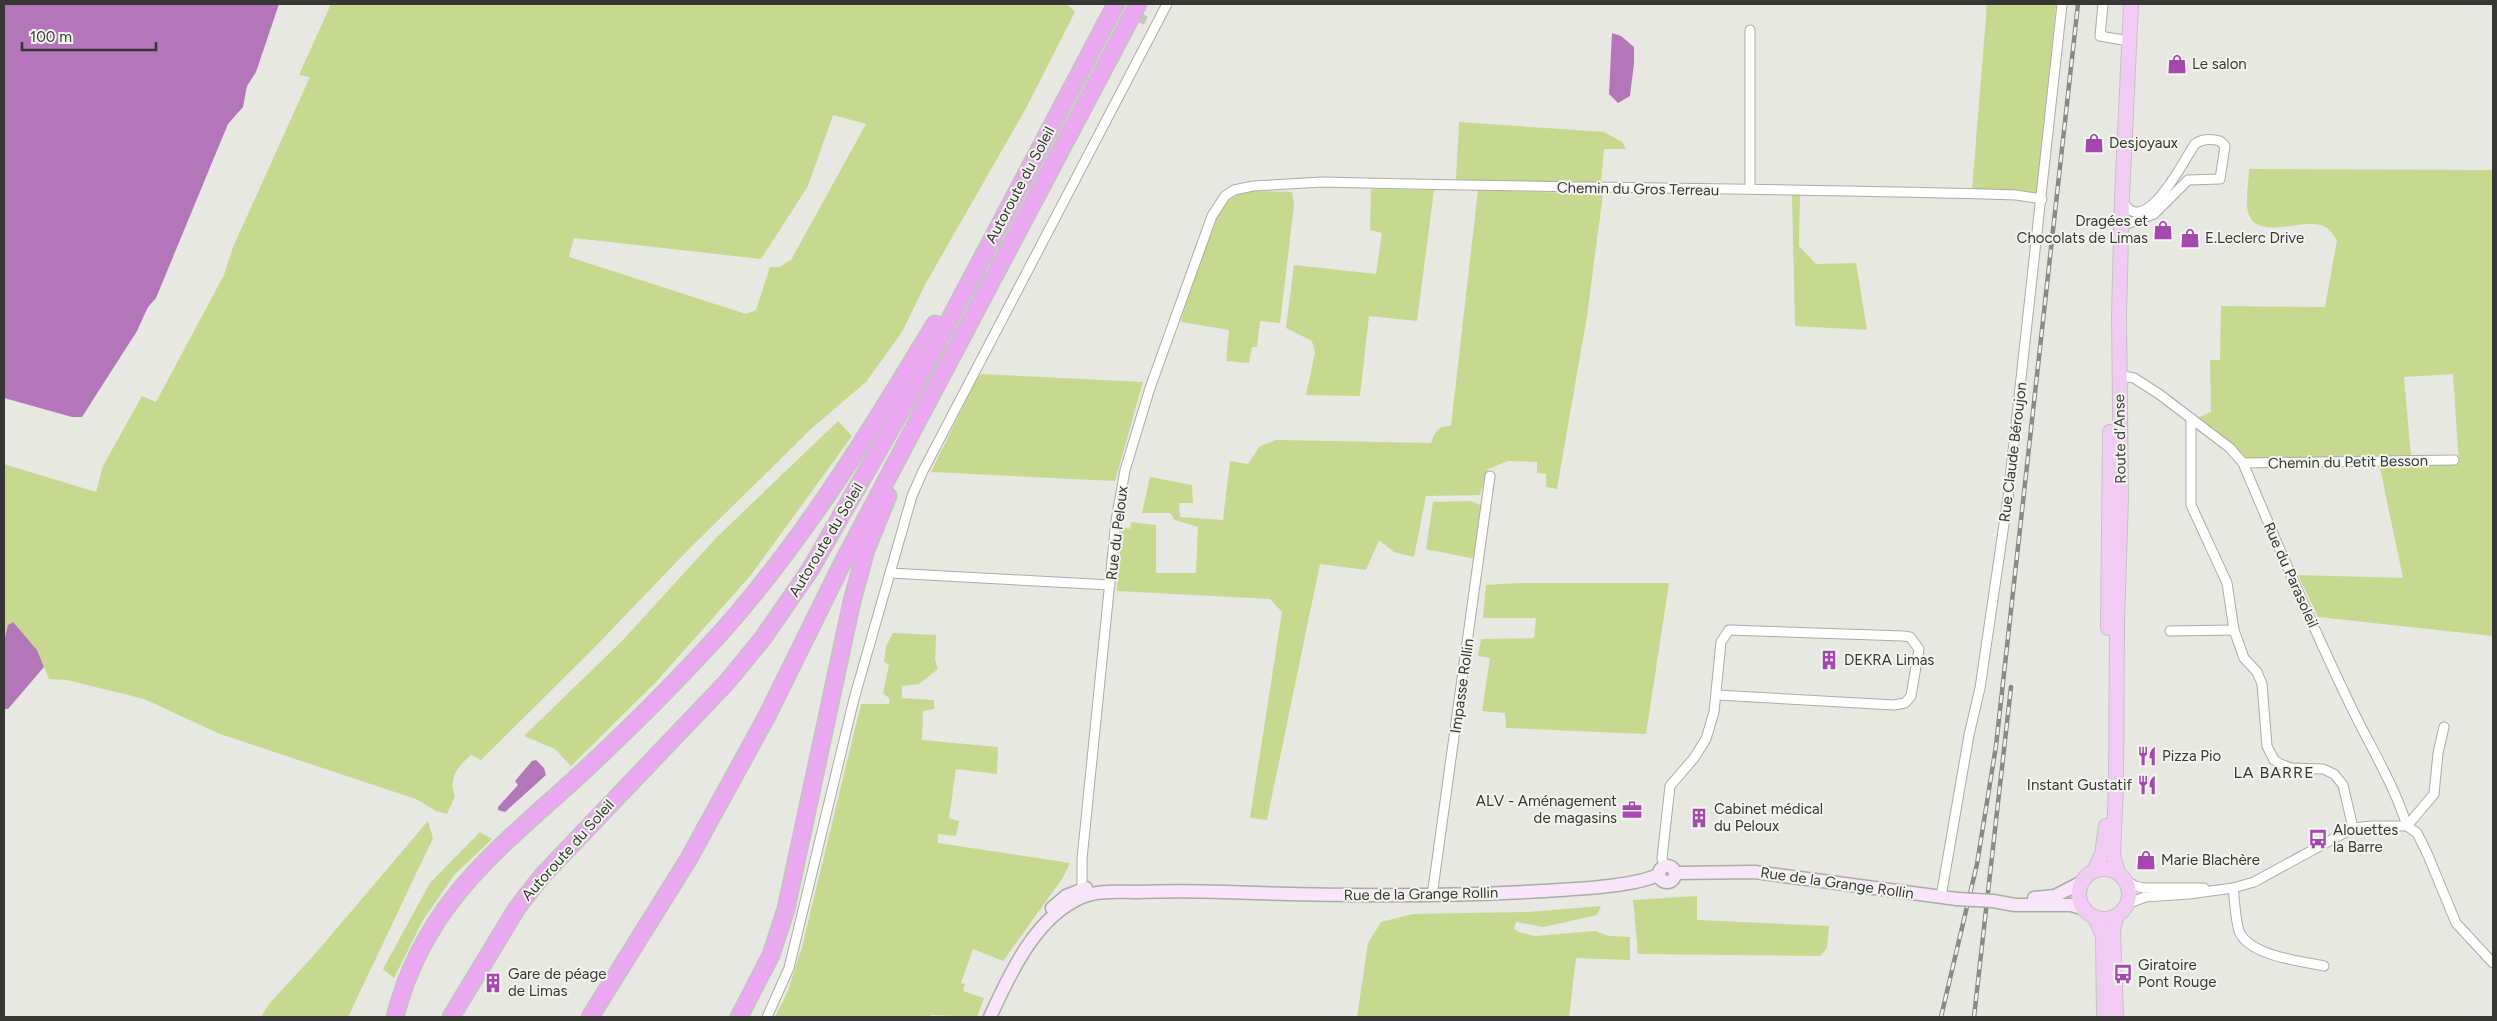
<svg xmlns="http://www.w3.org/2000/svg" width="2497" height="1021" font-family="Figtree,sans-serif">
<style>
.green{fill:#c7d98e;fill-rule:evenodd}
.water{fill:#b377b9}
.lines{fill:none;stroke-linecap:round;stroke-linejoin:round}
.street-tunnel{stroke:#c3c5be;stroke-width:9;stroke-dasharray:9 4.5;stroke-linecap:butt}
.street-casing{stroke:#aaaca6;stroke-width:11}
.secondary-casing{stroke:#aaaca6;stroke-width:15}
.primary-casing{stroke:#c3c3c2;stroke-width:16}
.highway-casing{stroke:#c3c3c2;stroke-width:19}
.street{stroke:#fff;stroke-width:9}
.secondary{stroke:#f8e5fa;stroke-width:12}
.primary{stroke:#f2cbf5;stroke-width:14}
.highway{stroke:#e9a8ef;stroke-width:16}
.rail-casing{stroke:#898a85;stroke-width:4.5}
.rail{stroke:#f3f5ee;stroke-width:2.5;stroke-dasharray:8;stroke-linecap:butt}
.secondary-bridge-casing{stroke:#aaaca6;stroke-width:15;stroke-linecap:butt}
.secondary-bridge{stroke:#f8e5fa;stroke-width:12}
.labels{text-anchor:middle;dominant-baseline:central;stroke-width:4;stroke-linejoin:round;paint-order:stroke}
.poi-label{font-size:15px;fill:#363734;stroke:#f3f5ee;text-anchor:start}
.street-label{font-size:15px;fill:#363734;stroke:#f3f5ee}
.neighbourhood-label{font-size:16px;letter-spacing:1px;fill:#363734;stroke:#f3f5ee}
</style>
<rect width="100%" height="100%" fill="#e6e8e1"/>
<g class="green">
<path d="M331,4h736l8,8 -50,98 -99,173 -24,49 -36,50 -54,46 -124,122 -96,100 -111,110 -10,-5c-13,11 -23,23 -16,41l-8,18 -11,-3 -20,-12 -196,-65 -76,-35 -77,-19 -18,-1 -12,-29 -33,-9v-177l92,28 7,-26 39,-70 14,6 68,-127 9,-28 77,-170 -11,-2zM833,115l33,9 -75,136 -12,7h-9l-14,43 -10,4 -177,-57 5,-19 187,21 47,-73z"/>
<polygon points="1987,4 2056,4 2037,194 1972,190"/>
<polygon points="1459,122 1604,132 1622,142 1626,149 1604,149 1601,183 1456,180"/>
<path d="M2249,169l244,1v466l-175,-19 -20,-42 105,3 -23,-110 79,-4 -6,-90 -49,3 7,80 -163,5 -49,-45 12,-5 -1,-52h10l1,-54 104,1 12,-67c-3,-4 -7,-10 -10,-12 -19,-14 -71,16 -79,-16 -3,-13 1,-30 1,-43z"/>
<polygon points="1371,189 1434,190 1417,321 1369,316 1360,396 1306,395 1315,353 1312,341 1286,328 1294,265 1376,274 1382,233 1370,230"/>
<path d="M1478,190l125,4 -16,122 -30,173 -11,-2v-13l-9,-1v-11l-29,-1 -20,8 -8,26 -54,1 -12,61 -20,-5 -15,-12 -13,30 -46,-6 -53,256 -17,-2 32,-206 -12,-13 -153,-8 5,-64 8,2 1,-7 25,3v48h40l2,-46 -23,-7 -5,-7h-28l8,-36 42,8 1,18h-14l1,14 43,3 7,-59 18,3 12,-18 16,-6 155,3c5,-13 7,-17 20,-17z"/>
<path d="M1256,191l36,1 2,13 -14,118 -20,-2 -3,26h-5l-3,16 -23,-2 3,-31 -48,-8c7,-27 29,-102 47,-121 7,-7 18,-8 28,-10z"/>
<polygon points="1792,194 1800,194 1799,246 1816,264 1856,263 1867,330 1795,326"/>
<polygon points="982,374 1143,382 1115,481 931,472 977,378"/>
<polygon points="838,421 852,436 751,575 656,682 571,766 555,749 524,736 622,641 717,537"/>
<polygon points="1471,501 1483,506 1475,559 1426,549 1433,502"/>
<polygon points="1518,583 1669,583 1646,734 1506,728 1505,713 1482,711 1490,658 1478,656 1481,639 1534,638 1536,618 1483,618 1486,585"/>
<polygon points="893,633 936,635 935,660 938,669 919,684 902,686 902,698 934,700 934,709 923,711 922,740 998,747 997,774 956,769 949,818 959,821 956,836 938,834 938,843 1070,863 1062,879 1003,961 973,949 961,983 965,984 963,991 984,998 977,1017 931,1015 930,1017 775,1017 788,991 802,947 861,704 889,704 890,699 883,693 889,665 884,662 886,646"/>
<polygon points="428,821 433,838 348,1017 261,1017 269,1004 315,954"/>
<polygon points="480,832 492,839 454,875 423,920 394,978 383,969 430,883"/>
<polygon points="1697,896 1697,920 1829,926 1827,948 1820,956 1638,954 1633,900"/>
<polygon points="1601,906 1597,915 1544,927 1516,922 1514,928 1518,932 1535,936 1595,931 1609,936 1630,937 1630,960 1576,958 1569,1017 1357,1017 1368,943 1381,922 1413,914 1528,912"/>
</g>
<g class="water">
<polygon points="4,4 279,4 256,72 247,86 243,107 228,124 156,298 148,307 137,331 82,417 72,417 4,398"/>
<polygon points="1612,33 1621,36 1634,47 1634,63 1630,96 1618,103 1609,94"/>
<polygon points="13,622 37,650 44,667 8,709 4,709 4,642 8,625"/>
<polygon points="536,760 544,768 546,775 505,812 498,810 498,807 518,785 515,781 532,761"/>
</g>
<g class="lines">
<polyline class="street-tunnel" points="1114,4 1148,22"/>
<defs>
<g id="street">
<polyline points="2103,4 2100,36 2123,40"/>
<polyline points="1750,30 1750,189"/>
<path d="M2121,226l33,-12 34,-34 32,-1 5,-33 -5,-5c-8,-2 -18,-2 -25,3 -11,15 -51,99 -73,56"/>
<path d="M2118,375l16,3 25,16 71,54 13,15c33,78 66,157 103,233 20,44 47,85 61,130"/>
<polyline points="2191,418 2191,505 2227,583 2234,630 2244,658 2257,672 2262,684 2267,746 2274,760 2280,764 2291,768 2323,769 2334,774 2343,785 2353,828"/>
<polyline points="2243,463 2454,460"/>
<polyline points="890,573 912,496 923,471 1167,4"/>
<polyline points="2170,631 2234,630"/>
<polyline points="2407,826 2434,794 2438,753 2444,727"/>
<polyline points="1664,866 1662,858 1670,786 1694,758 1706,739 1714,712 1721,642 1729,630 1903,636 1910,637 1919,649 1911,696 1905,703 1894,705 1717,695"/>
<polyline points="2124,879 2135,886 2144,888 2204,888"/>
<path d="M2233,888c2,13 2,30 6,43 10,25 62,30 85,35"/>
<path d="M1082,895v-36l34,-338 9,-51 25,-82 62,-172 13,-20 9,-6 19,-4 70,-4c231,6 462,6 693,13l26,4"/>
<polyline points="1432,896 1490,476"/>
<polyline points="1941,897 1969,735 1980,688 2008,497 2062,4"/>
<polyline points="2127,904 2145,897 2189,894 2233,888 2254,882 2353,828 2372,826 2407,826 2417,833 2427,853 2456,923 2493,963"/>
<polyline points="767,1017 789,968 854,699 890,573 1110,585"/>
</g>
<g id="secondary">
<circle cx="1667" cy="874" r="8"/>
<polyline points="1675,873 1755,872 1957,899"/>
<polyline points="2034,898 2055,896 2082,882"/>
<polyline points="1993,901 2015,905 2071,905 2085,909"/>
<polyline points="1052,908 1066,896 1086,888"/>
<path d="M990,1017c20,-43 45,-100 92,-120 17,-7 35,-5 53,-5 30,-1 60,-1 90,0 106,4 212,5 318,-1 30,-2 89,-4 115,-16"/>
</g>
<g id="primary">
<polyline points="2108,628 2110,432"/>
<circle cx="2104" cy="894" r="25"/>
<polyline points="2094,871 2102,854 2106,826"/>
<polyline points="2118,873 2113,855 2116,787 2117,621 2121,498 2119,316 2122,198 2131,4"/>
<polyline points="2095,917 2103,936 2104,1017"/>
<polyline points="2116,1017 2113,930 2117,915"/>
</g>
<g id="highway">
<path d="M395,1017c30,-118 108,-171 192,-249 48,-45 94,-91 138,-140 82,-93 146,-198 210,-304"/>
<polyline points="451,1017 517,908 542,876 727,682 763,638 810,570 905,404 1116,4"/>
<polyline points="590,1017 688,860 767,716 841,566 1138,4"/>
<polyline points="739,1017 771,955 786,909 852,601 866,550 888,496"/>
</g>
</defs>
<use href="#street" class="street-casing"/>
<use href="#secondary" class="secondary-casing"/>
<use href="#primary" class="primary-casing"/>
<use href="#highway" class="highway-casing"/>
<use href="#street" class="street"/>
<use href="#secondary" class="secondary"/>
<use href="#primary" class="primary"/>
<use href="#highway" class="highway"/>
<defs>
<g id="rail">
<polyline points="1941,1017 1977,864 1996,746 2078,4"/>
<polyline points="1974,1017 2011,687"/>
</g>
</defs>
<use href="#rail" class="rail-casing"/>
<use href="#rail" class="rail"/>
<defs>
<polyline id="secondary-bridge" points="1957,899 1993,901"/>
</defs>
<use href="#secondary-bridge" class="secondary-bridge-casing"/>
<use href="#secondary-bridge" class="secondary-bridge"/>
</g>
<defs>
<symbol id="shop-bare" viewBox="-9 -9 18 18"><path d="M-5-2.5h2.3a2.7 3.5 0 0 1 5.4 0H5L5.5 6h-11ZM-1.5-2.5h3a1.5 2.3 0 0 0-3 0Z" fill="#a647b0" stroke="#f3f5ee" stroke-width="2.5" paint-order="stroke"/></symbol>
<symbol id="building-bare" viewBox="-9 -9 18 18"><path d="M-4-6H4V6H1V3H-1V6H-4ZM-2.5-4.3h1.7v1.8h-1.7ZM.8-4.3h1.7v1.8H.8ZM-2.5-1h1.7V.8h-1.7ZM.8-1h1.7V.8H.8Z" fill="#a647b0" stroke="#f3f5ee" stroke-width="2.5" paint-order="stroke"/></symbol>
<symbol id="restaurant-bare" viewBox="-9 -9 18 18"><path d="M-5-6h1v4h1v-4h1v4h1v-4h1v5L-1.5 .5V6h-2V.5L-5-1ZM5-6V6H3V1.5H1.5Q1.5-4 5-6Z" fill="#a647b0" stroke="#f3f5ee" stroke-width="2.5" paint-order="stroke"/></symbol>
<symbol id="office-bare" viewBox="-9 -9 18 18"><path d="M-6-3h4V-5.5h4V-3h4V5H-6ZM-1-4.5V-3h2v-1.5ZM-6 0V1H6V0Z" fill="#a647b0" stroke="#f3f5ee" stroke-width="2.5" paint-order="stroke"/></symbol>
<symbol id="bus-bare" viewBox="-9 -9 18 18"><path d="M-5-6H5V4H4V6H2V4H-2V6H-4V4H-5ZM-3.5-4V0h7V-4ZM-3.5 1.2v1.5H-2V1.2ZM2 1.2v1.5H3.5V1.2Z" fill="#a647b0" stroke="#f3f5ee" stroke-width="2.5" paint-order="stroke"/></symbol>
</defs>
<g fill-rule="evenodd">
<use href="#shop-bare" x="2163" y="50" width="28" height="28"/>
<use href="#shop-bare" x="2080" y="129" width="28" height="28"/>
<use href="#shop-bare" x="2149" y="216" width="28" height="28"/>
<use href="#shop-bare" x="2176" y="224" width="28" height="28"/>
<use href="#building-bare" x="1815" y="646" width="28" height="28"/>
<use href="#restaurant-bare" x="2133" y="742" width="28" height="28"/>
<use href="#restaurant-bare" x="2133" y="771" width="28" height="28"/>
<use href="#office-bare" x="1618" y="796" width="28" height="28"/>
<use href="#building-bare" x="1685" y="804" width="28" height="28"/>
<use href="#bus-bare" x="2304" y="825" width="28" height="28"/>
<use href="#shop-bare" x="2132" y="846" width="28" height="28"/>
<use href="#bus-bare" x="2109" y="960" width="28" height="28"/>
<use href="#building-bare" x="479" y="969" width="28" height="28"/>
</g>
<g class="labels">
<g class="poi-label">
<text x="2192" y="64">Le salon</text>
<text x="2109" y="143">Desjoyaux</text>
<text x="2148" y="221" text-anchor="end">Dragées et<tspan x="2148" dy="17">Chocolats de Limas</tspan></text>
<text x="2205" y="238">E.Leclerc Drive</text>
<text x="1844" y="660">DEKRA Limas</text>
<text x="2162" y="756">Pizza Pio</text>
<text x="2132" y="785" text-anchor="end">Instant Gustatif</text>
<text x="1617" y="801" text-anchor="end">ALV - Aménagement<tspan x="1617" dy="17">de magasins</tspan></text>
<text x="1714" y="809">Cabinet médical<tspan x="1714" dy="17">du Peloux</tspan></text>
<text x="2333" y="830">Alouettes<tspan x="2333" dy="17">la Barre</tspan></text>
<text x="2161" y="860">Marie Blachère</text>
<text x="2138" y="965">Giratoire<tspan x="2138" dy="17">Pont Rouge</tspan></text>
<text x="508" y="974">Gare de péage<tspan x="508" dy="17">de Limas</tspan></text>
</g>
<g class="street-label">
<text transform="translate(1020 185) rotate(-62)">Autoroute du Soleil</text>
<text transform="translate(1638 189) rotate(1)">Chemin du Gros Terreau</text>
<text transform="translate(2120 439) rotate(-91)">Route d'Anse</text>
<text transform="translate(2013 452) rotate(-83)">Rue Claude Béroujon</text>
<text transform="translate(2348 462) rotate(-1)">Chemin du Petit Besson</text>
<text transform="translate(1117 533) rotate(-83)">Rue du Peloux</text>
<text transform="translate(826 540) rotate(-59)">Autoroute du Soleil</text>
<text transform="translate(2291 575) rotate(66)">Rue du Parasoleil</text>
<text transform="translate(1462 686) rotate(-82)">Impasse Rollin</text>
<text transform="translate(568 850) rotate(-48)">Autoroute du Soleil</text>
<text transform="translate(1837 883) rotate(8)">Rue de la Grange Rollin</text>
<text transform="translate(1421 894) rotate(-1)">Rue de la Grange Rollin</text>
</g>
<g class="neighbourhood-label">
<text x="2274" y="772">LA BARRE</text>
</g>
</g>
<rect width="2497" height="1021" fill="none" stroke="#363734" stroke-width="10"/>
<path d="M22 42v8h134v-8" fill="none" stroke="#363734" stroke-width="2.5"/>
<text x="30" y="42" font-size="15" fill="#363734" stroke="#f3f5ee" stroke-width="4" paint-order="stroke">100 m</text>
</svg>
